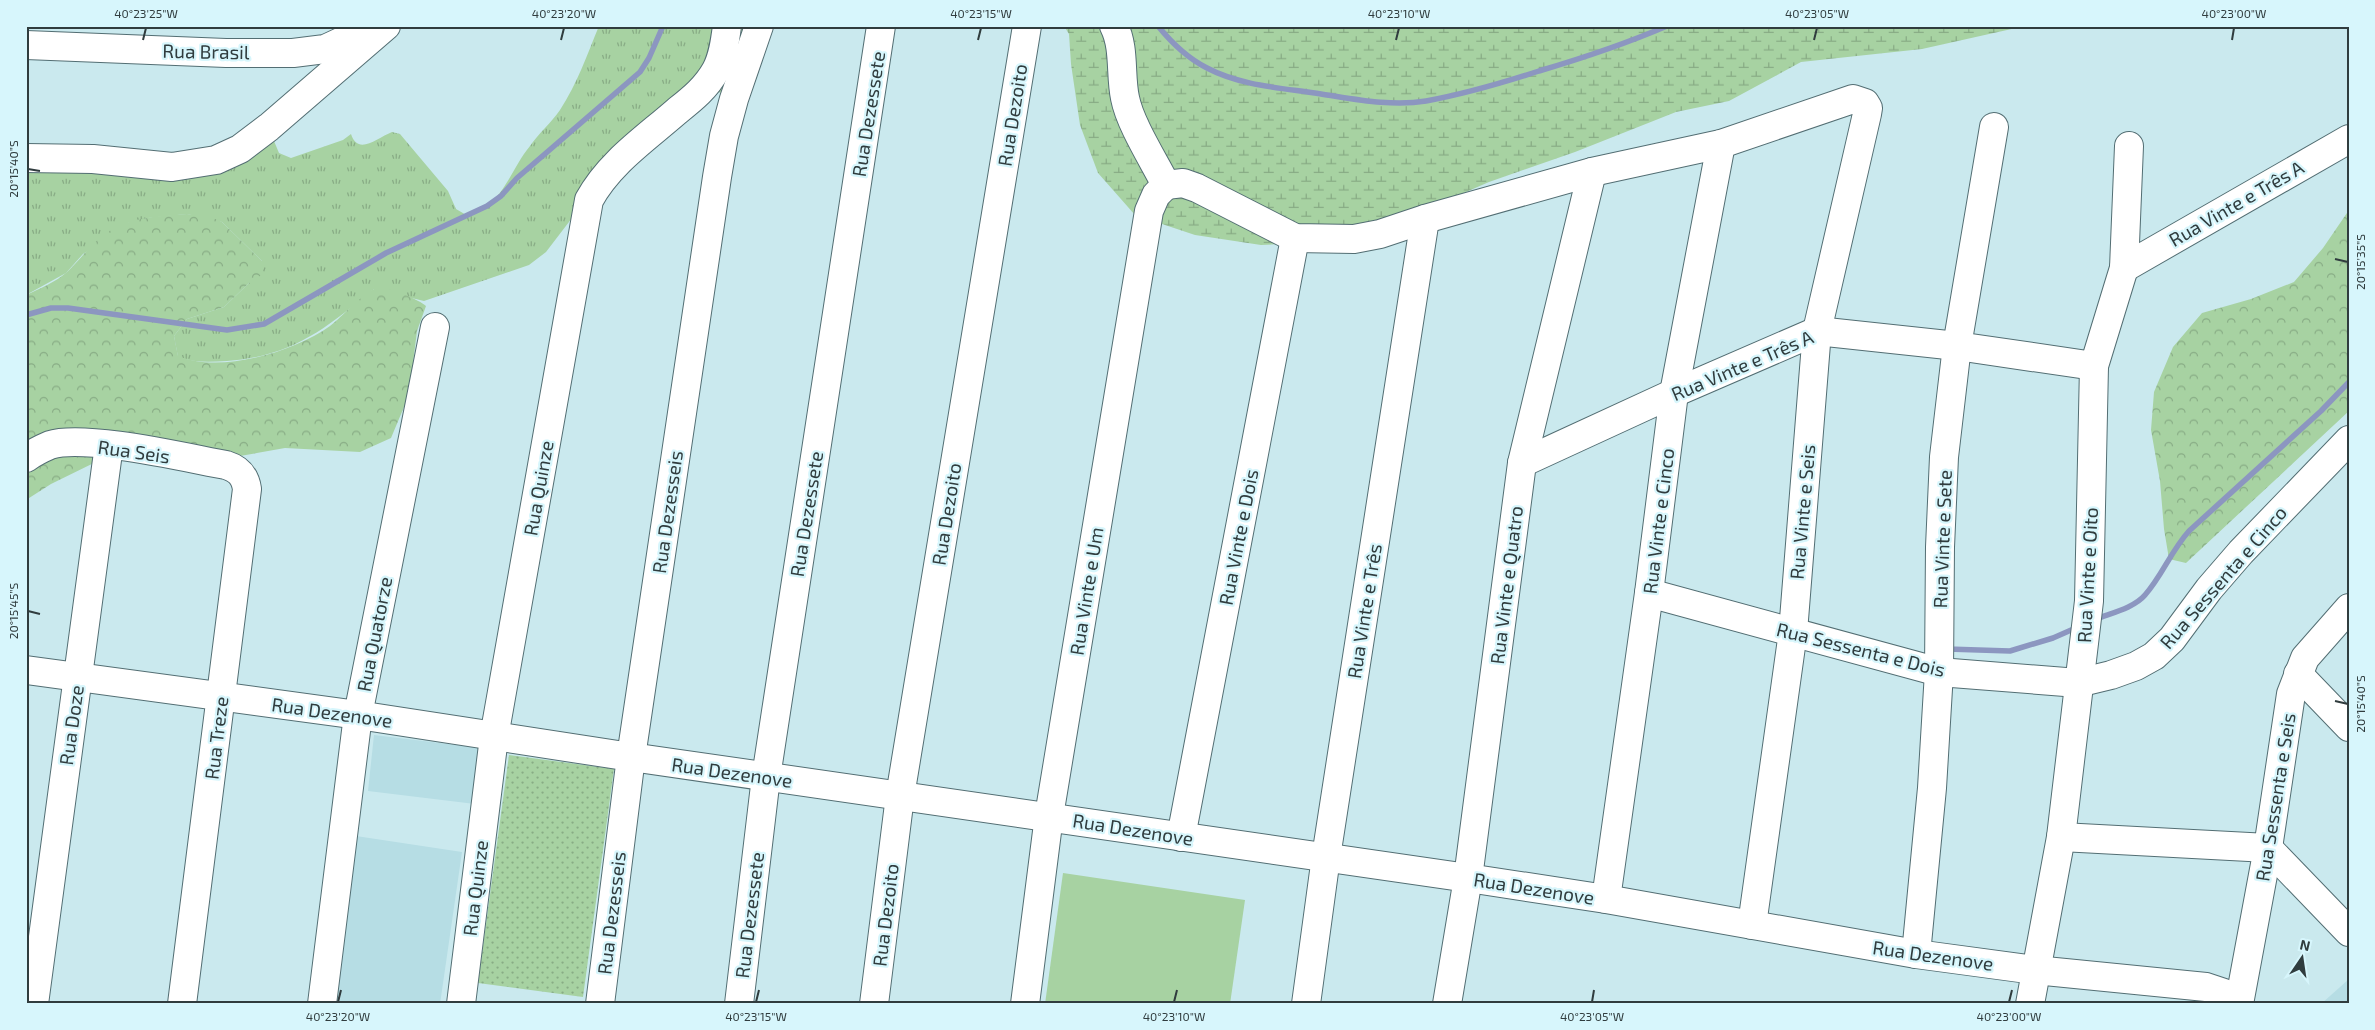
<svg xmlns="http://www.w3.org/2000/svg" width="2375" height="1030" font-family="'Exo 2',sans-serif">
<style>
.built{fill:#b6dde4}
.grass{fill:url(#grass-tufts)}
.forest{fill:url(#forest-crowns)}
.wetland{fill:url(#wetland-marsh)}
.park{fill:url(#park-dots)}
.garden{fill:#a7d2a2}
.lines{fill:none;stroke-linecap:round;stroke-linejoin:round}
.stream{stroke:#8c96c0;stroke-width:5.5}
.minor-casing{stroke:#536e73;stroke-width:30}
.minor{stroke:#fff;stroke-width:28}
.ticks{fill:none;stroke:#303c3e;stroke-width:2}
.labels{text-anchor:middle;dominant-baseline:central;stroke-width:4.5;stroke-linejoin:round;paint-order:stroke}
.street-label{font-size:19px;fill:#303c3e;stroke:#d7f6fc}
.neatline{fill:none;stroke:#303c3e;stroke-width:2}
.ticks-label{font-size:12px;text-anchor:middle;fill:#303c3e}
</style>
<defs>
<pattern id="grass-tufts" width="24" height="20" patternUnits="userSpaceOnUse" patternTransform="scale(1.25)"><rect width="24" height="20" fill="#a7d2a2"/><path d="M3 7l-1-3M5 7V3M7 7l1-3M15 17l-1-3M17 17v-4M19 17l1-3" fill="none" stroke="#88ac85"/></pattern>
<pattern id="forest-crowns" width="20" height="18" patternUnits="userSpaceOnUse" patternTransform="scale(1.25)"><rect width="20" height="18" fill="#a7d2a2"/><path d="M2 6a3 3 0 1 1 6 0M12 15a3 3 0 1 1 6 0" fill="none" stroke="#88ac85"/></pattern>
<pattern id="wetland-marsh" width="20" height="14" patternUnits="userSpaceOnUse" patternTransform="scale(1.25)"><rect width="20" height="14" fill="#a7d2a2"/><path d="M1 5h8M5 5V1M11 12h8M15 12V8" fill="none" stroke="#88ac85"/></pattern>
<pattern id="park-dots" width="8" height="8" patternUnits="userSpaceOnUse" patternTransform="scale(1.25)"><rect width="8" height="8" fill="#a7d2a2"/><path d="M2 2h.1M6 6h.1" fill="none" stroke="#88ac85" stroke-width="1.8" stroke-linecap="round"/></pattern>
</defs>
<rect width="100%" height="100%" fill="#cae9ee"/>
<g class="built">
<polygon points="374,735 481,748 475,804 368,791"/>
<polygon points="356,836 462,852 440,1004 332,1004"/>
<polygon points="2349,979 2349,1004 2321,1004"/>
</g>
<path class="grass" d="M599,26h132l13,3 -22,64 -27,-7 -123,132 -26,34 -17,13 -105,36 -50,-12c-49,40 -81,67 -147,72 -17,1 -33,2 -49,-4l-4,-21 13,-17 37,-12 25,-24 13,-22 -40,-39 -35,-8 -39,4 -20,5 -45,31 -17,19 -40,22v-130l52,1 183,-25h13l5,12 12,5 52,-18 8,-6c7,22 26,4 41,-2l8,2 48,57 8,18 12,7c34,-9 42,-46 62,-70 9,-13 21,-23 30,-36 17,-26 27,-55 39,-84z"/>
<g class="forest">
<polygon points="2349,210 2349,411 2186,563 2169,559 2164,529 2160,481 2151,430 2154,392 2173,347 2202,313 2251,299 2294,282 2323,248"/>
<path d="M187,214l24,3 11,5 40,39 1,13 -14,9 -25,24 -37,12 -13,17 4,20c42,18 116,-4 152,-30 13,-10 31,-31 44,-37 10,-5 44,10 52,17l-9,25 -8,64 -18,43 -31,14 -75,-4 -45,8 -68,-12 -68,14 -53,26 -25,16v-205c13,-6 30,-13 41,-23 14,-13 25,-30 41,-40 22,-15 53,-16 79,-18z"/>
</g>
<polygon class="wetland" points="1064,26 2025,26 1922,49 1801,62 1729,101 1676,112 1575,152 1489,182 1353,241 1261,245 1195,235 1135,215 1098,173 1080,125 1071,64 1069,34"/>
<polygon class="park" points="509,755 614,769 583,997 478,983"/>
<polygon class="garden" points="1063,873 1245,900 1230,1004 1045,1004"/>
<g class="lines">
<g class="stream">
<path d="M1158,26c13,16 31,33 49,42 34,18 76,20 114,26 33,5 71,13 105,7 38,-7 76,-18 113,-30 44,-13 86,-27 128,-45"/>
<polyline points="26,315 51,308 68,308 227,330 264,324 386,253 487,206 501,196 517,178 640,72 649,58 663,26"/>
<path d="M2096,619c15,-6 38,-11 49,-24 17,-19 26,-44 44,-64l132,-120 28,-29"/>
<polyline points="1947,649 2010,651 2053,638 2078,627"/>
</g>
<defs>
<g id="minor">
<path d="M1114,26c11,22 6,49 11,72 5,26 29,63 41,87"/>
<polyline points="26,45 226,53 293,53 325,49 353,36"/>
<polyline points="26,158 93,159 172,167 216,160 240,149 269,127 386,26"/>
<polyline points="1166,185 1183,183 1197,188 1295,238 1354,239 1380,234 1425,219 1592,172 1721,144 1853,99 1865,103 1868,108 1867,114 1817,331 1793,632 1752,925"/>
<polyline points="2124,268 2349,139"/>
<path d="M26,458c7,-5 17,-10 24,-13 35,-11 137,13 176,20 13,4 19,11 21,24l-65,515"/>
<polyline points="1522,463 1674,393 1817,331 1957,346 2094,366"/>
<polyline points="1649,593 1939,672 2078,683 2111,675 2136,666 2154,656 2172,639 2209,589 2241,552 2349,440"/>
<polyline points="26,670 358,715 631,757 1468,878 1606,899 1916,954 2035,970 2206,987 2224,993 2234,1004"/>
<polyline points="2298,674 2349,727"/>
<polyline points="1181,837 1295,238"/>
<polyline points="2061,837 2268,848 2349,932"/>
<polyline points="1606,899 1649,593 1674,393 1721,144"/>
<polyline points="1916,954 1932,788 1939,672 1940,547 1944,457 1957,346 1994,127"/>
<polyline points="34,1004 109,445"/>
<polyline points="322,1004 358,715 435,327"/>
<path d="M461,1004l33,-267 95,-537c20,-37 56,-61 88,-89 15,-12 29,-23 39,-41 7,-13 9,-29 11,-44"/>
<polyline points="600,1004 631,757 717,177 724,136 734,99 759,26"/>
<polyline points="739,1004 766,777 881,26"/>
<polyline points="874,1004 900,796 1027,26"/>
<polyline points="1025,1004 1049,816 1149,211 1156,195 1166,185"/>
<polyline points="1306,1004 1326,857 1425,219"/>
<polyline points="1447,1004 1468,878 1522,463 1592,172"/>
<polyline points="2030,1004 2061,837 2089,601 2094,366 2124,268 2129,146"/>
<polyline points="2239,1004 2268,848 2291,694 2305,658 2349,608"/>
</g>
</defs>
<use href="#minor" class="minor-casing"/>
<use href="#minor" class="minor"/>
</g>
<path class="ticks" d="M143,40l3,-12M561,40l3,-12M978,40l3,-12M1396,40l3,-12M1814,40l3,-12M2232,40l2,-12M28,169l12,2M2335,259l13,3M28,611l12,3M2335,701l13,3M338,1002l3,-12M756,1002l3,-12M1174,1002l3,-12M1592,1002l2,-12M2009,1002l3,-12"/>
<g class="labels">
<g class="street-label">
<text transform="translate(206 51) rotate(1)">Rua Brasil</text>
<text transform="translate(868 114) rotate(-81)">Rua Dezessete</text>
<text transform="translate(1012 115) rotate(-81)">Rua Dezoito</text>
<text transform="translate(2236 203) rotate(-30)">Rua Vinte e Três A</text>
<text transform="translate(1742 365) rotate(-23)">Rua Vinte e Três A</text>
<text transform="translate(134 451) rotate(8)">Rua Seis</text>
<text transform="translate(538 488) rotate(-80)">Rua Quinze</text>
<text transform="translate(667 512) rotate(-82)">Rua Dezesseis</text>
<text transform="translate(1802 512) rotate(-85)">Rua Vinte e Seis</text>
<text transform="translate(806 514) rotate(-81)">Rua Dezessete</text>
<text transform="translate(946 514) rotate(-81)">Rua Dezoito</text>
<text transform="translate(1658 521) rotate(-83)">Rua Vinte e Cinco</text>
<text transform="translate(1238 537) rotate(-79)">Rua Vinte e Dois</text>
<text transform="translate(1942 539) rotate(-88)">Rua Vinte e Sete</text>
<text transform="translate(2087 575) rotate(-87)">Rua Vinte e Oito</text>
<text transform="translate(2223 577) rotate(-49)">Rua Sessenta e Cinco</text>
<text transform="translate(1506 585) rotate(-83)">Rua Vinte e Quatro</text>
<text transform="translate(1086 591) rotate(-81)">Rua Vinte e Um</text>
<text transform="translate(1364 611) rotate(-81)">Rua Vinte e Três</text>
<text transform="translate(374 634) rotate(-79)">Rua Quatorze</text>
<text transform="translate(1861 649) rotate(14)">Rua Sessenta e Dois</text>
<text transform="translate(332 712) rotate(8)">Rua Dezenove</text>
<text transform="translate(71 725) rotate(-82)">Rua Doze</text>
<text transform="translate(216 738) rotate(-83)">Rua Treze</text>
<text transform="translate(732 772) rotate(8)">Rua Dezenove</text>
<text transform="translate(2275 797) rotate(-81)">Rua Sessenta e Seis</text>
<text transform="translate(1133 829) rotate(9)">Rua Dezenove</text>
<text transform="translate(475 888) rotate(-83)">Rua Quinze</text>
<text transform="translate(1534 888) rotate(9)">Rua Dezenove</text>
<text transform="translate(611 913) rotate(-83)">Rua Dezesseis</text>
<text transform="translate(749 915) rotate(-83)">Rua Dezessete</text>
<text transform="translate(885 915) rotate(-83)">Rua Dezoito</text>
<text transform="translate(1933 955) rotate(8)">Rua Dezenove</text>
</g>
</g>
<rect width="2375" height="1030" fill="none" stroke="#d7f6fc" stroke-width="55"/>
<g transform="translate(2302 958) rotate(13)" stroke="#d7f6fc" stroke-width="4" paint-order="stroke">
<path d="M0-4L9 19L0 12L-9 19Z" fill="#303c3e"/>
<text y="-8" font-size="14" font-weight="bold" text-anchor="middle" fill="#303c3e">N</text>
</g>
<rect x="28" y="28" width="2320" height="974" class="neatline"/>
<g class="ticks-label">
<text x="146" y="18">40°23'25"W</text>
<text x="564" y="18">40°23'20"W</text>
<text x="981" y="18">40°23'15"W</text>
<text x="1399" y="18">40°23'10"W</text>
<text x="1817" y="18">40°23'05"W</text>
<text x="2234" y="18">40°23'00"W</text>
<text transform="translate(14 169) rotate(-90)" y="4">20°15'40"S</text>
<text transform="translate(2361 262) rotate(-90)" y="4">20°15'35"S</text>
<text transform="translate(14 611) rotate(-90)" y="4">20°15'45"S</text>
<text transform="translate(2361 704) rotate(-90)" y="4">20°15'40"S</text>
<text x="338" y="1021">40°23'20"W</text>
<text x="756" y="1021">40°23'15"W</text>
<text x="1174" y="1021">40°23'10"W</text>
<text x="1592" y="1021">40°23'05"W</text>
<text x="2009" y="1021">40°23'00"W</text>
</g>
</svg>
